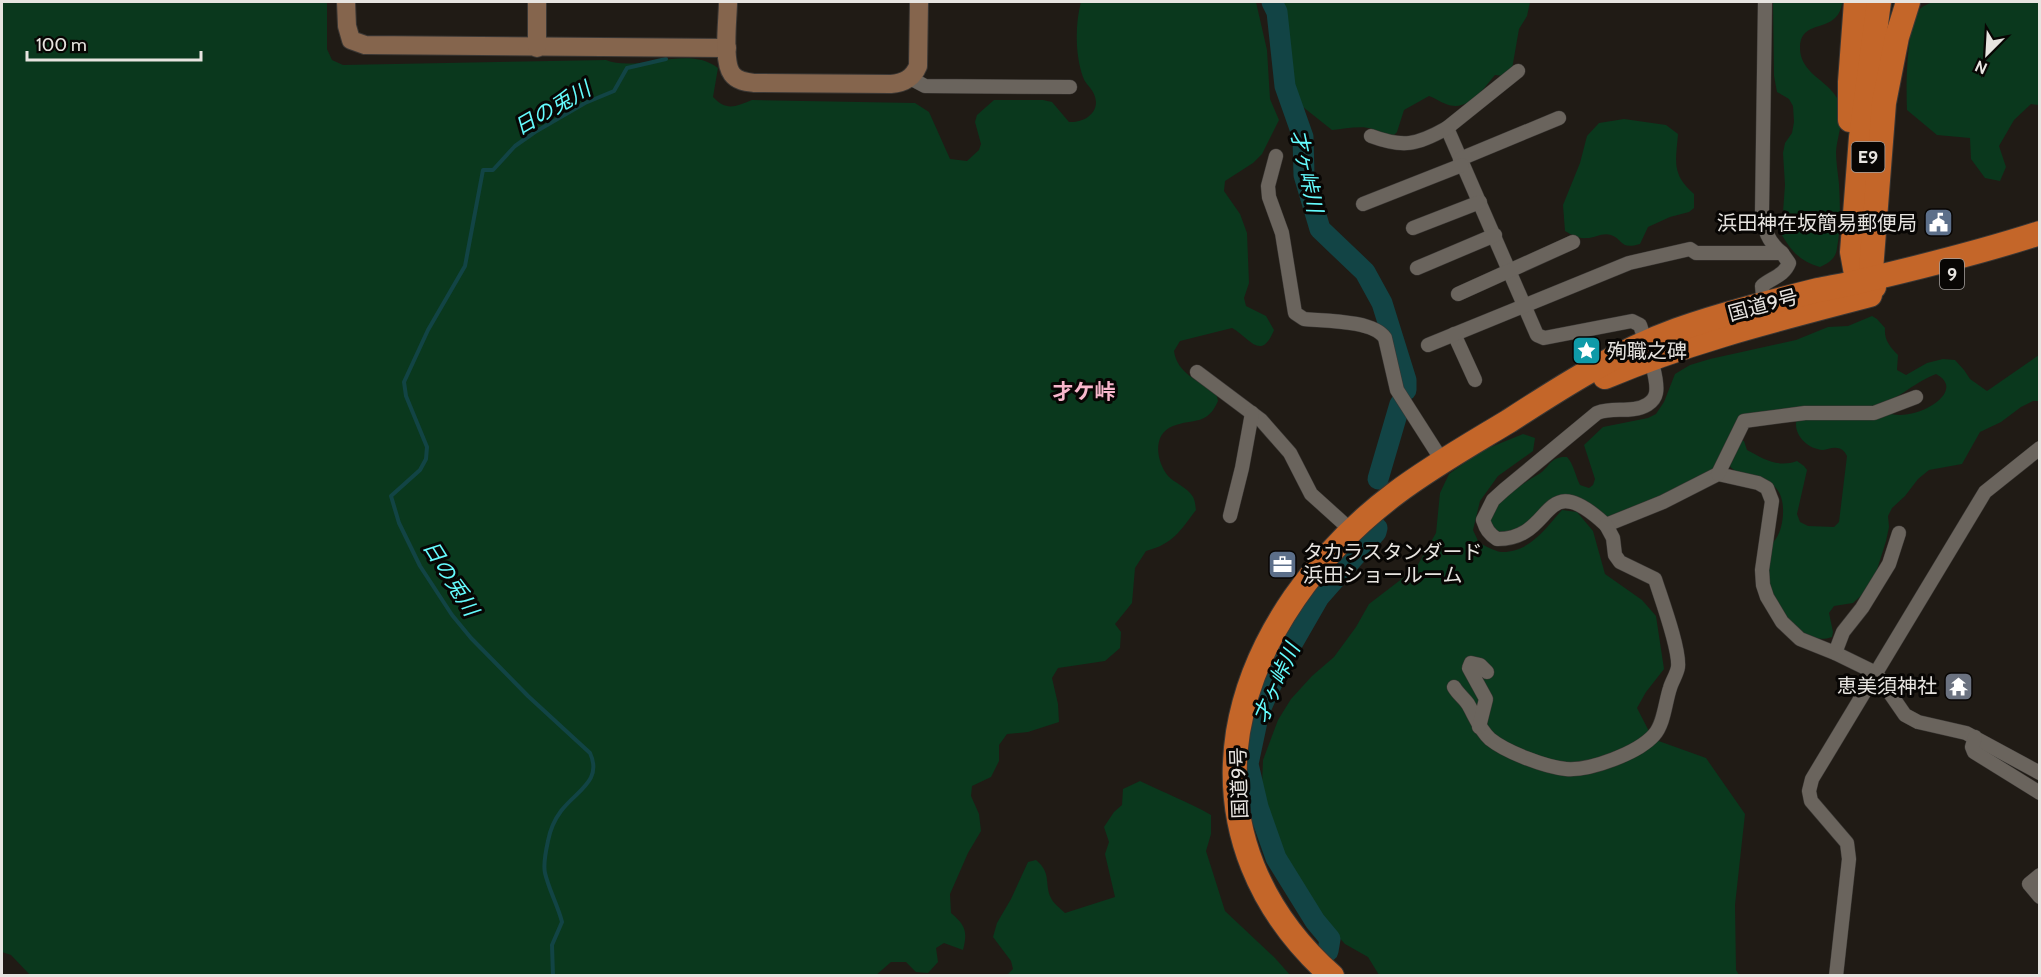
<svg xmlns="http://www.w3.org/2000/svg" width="2041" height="977" font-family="Cabin,'Noto Sans JP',sans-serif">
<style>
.green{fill:#0a381d}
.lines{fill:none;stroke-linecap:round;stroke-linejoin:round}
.stream{stroke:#124445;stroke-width:4}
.river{stroke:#124445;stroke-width:21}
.street-casing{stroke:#3a3734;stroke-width:15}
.secondary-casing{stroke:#3a3734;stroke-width:20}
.highway-casing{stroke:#3a3734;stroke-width:26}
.street{stroke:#6a645d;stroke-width:14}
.secondary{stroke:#85654d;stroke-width:18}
.highway{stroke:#c46629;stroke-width:24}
.labels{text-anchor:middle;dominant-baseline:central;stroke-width:6;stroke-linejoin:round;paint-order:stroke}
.shield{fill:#080604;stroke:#a4a19e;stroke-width:1.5}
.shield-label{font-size:18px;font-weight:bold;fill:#e7e4e0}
.poi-label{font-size:20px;fill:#e7e4e0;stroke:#080604;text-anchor:end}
.street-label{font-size:20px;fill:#e7e4e0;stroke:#080604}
.water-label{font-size:21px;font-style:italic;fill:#65fcfe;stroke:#080604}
.neighbourhood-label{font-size:21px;font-weight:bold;fill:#f8b7cc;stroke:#080604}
</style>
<rect width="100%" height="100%" fill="#201b15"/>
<g class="green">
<path d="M2,2h325v47l5,11 11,5 263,-5c32,13 83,-16 112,8l-5,29c13,14 22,10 39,3l163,3 14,9 21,47 17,2 12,-11 2,-6 -6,-22 2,-7 17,-15h49l9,2 17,20c12,1 27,-6 27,-20 -1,-13 -10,-16 -13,-25 -8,-22 -8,-53 -2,-75h175l11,48 3,49 9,21 -17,34 -9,9 -28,18 -1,10 16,23 7,19 2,50 -5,15 2,8 20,10 8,14c-13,32 -24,8 -42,-2l-52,13 -6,10c3,22 24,30 42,41l2,9c-11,25 -24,17 -45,25 -21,8 -17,35 -5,50 7,7 16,10 22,17 5,5 5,10 6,17 -16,21 -23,34 -50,41l-11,17 -3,35 -17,21 6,8 -1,16 -15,13 -47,7 -6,10 6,26 1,18 -31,10 -21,2 -8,11v16l-8,16 -19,9 -1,10 8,18 2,17 -13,22 -18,41 1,19c14,12 17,18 12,37l-19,-7 -8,5 2,14 -10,11 -12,-1 -10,-10h-15l-16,14h-844l-20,-21 -9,-3z"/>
<path d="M1281,2h249l-3,14 -8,13 -7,40 -7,7 -10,-1c-12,14 -27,38 -49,29 -6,-2 -11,-6 -17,-8l-25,14 -7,22 -6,6c-8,-2 -11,-7 -18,-9 -12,-4 -28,0 -41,1l-29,-23 -6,-16 -11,-18v-61z"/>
<path d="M1773,2h70c-2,5 -3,12 -8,16 -12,12 -35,5 -35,30 0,25 27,32 37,50 10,17 0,37 -1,54 0,10 2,22 3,32 1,20 2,44 -2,64 -1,10 -8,15 -17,19 -24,-7 -31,-20 -43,-40l6,-15 2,-27 -2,-32 2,-10 7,-10 2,-11 -1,-16 -4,-7 -12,-7 -3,-16z"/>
<path d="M1932,2l31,1 1,-1h75v103l-8,-1 -17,16 -15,26 7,21 -6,14 -15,-3 -14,-19 -1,-21 -33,-3 -30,-25c-1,-22 -1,-85 13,-101 2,-3 9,-5 12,-7z"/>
<path d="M1624,119l42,6 12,9c-2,27 -7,40 16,60v14l-5,4 -19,5 -22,10 -8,17c-20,6 -16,-4 -29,-9 -8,-3 -17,3 -24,3 -9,1 -15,-3 -22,-7l-2,-26 17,-42 7,-27 12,-13z"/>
<path d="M1872,316l5,3 8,9c-1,12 5,19 13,27l-1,15 9,5 21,-12 16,-4 12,1 9,10 6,9 17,12 52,-36v46h-6l-12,6 -20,15 -21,10 -18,32 -33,6 -11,9 -13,17 -13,12 -4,8 1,11 -3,14 -10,32 -11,19 -12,11 -19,3 -5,7 4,19 -1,5c-14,5 -26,-1 -37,-10 -20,-18 -37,-51 -26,-79 2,-4 6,-7 8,-11 6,-10 8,-29 4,-40 -7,-24 -39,-14 -52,-32l11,-25 4,1 3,9c17,9 30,18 50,11l7,5 3,4 -10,44 3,8 8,4 26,1 5,-5 8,-66c-2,-4 -5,-8 -10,-8 -5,-1 -10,2 -14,2 -17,-1 -31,-17 -26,-32l94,-4c27,7 77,-23 45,-40 -25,10 -39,27 -64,34l-128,8c-7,15 -14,33 -24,46 -19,25 -82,44 -112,55l-50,-21 -8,4 -26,28 -25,7 -9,-7 -2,-12c14,-20 31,-30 51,-42 11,-7 11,-18 28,-17 7,8 8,18 13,28l9,3 4,-3 2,-6 -11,-34 19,-18 45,-9 8,-4 8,-12 11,-28 15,-9 20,-6 86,-19 32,-13 20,-1z"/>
<path d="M1523,434l12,4 -2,13 -35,25 -18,25 -7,29 6,13c7,3 15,8 22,9 28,1 44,-23 61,-42l15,2 16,19 12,43 37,26 14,16 8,53 -18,23 -9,16 16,31 53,19 39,56 -10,91 1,65 3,5h-360l-11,-18 -23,-13 -24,-26 -37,-57 -22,-75 1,-26 15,-40 13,-21 21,-23 22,-19 22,-30 13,-23 47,-36 20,-35 4,-40 9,-19 32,-23z"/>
<path d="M1140,781c24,12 49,21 71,34v19l-5,17 19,60 50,47 15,17h-283l6,-6 -2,-8 -18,-24 4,-14 14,-24 17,-37 8,-2c16,13 8,24 15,38 2,5 10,11 14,15l50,-16 -10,-43 4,-12 -5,-15 10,-15 8,-7 1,-16z"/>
</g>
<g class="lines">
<path class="stream" d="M553,976l-1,-31 10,-23c-4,-16 -13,-32 -17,-49 -2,-9 1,-23 3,-32 2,-11 7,-22 13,-30 15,-20 42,-30 29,-58l-62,-57 -57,-58 -19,-23 -32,-49 -21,-43 -8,-27 29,-26 6,-11 1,-12 -21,-51 -2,-14 24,-52 37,-64 18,-96h10l22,-24 20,-14 50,-29 29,-12 13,-23 39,-9"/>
<g class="river">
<polyline points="1272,2 1277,12 1285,86 1303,137 1304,175 1320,229 1365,272 1382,303 1406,380 1406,390"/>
<polyline points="1378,479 1400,404"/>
<polyline points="1328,951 1330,939 1315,921 1276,858 1258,807 1248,764 1259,712 1281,663 1319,597 1376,532 1377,528"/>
</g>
<defs>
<g id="street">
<path d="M1765,2l-3,210c2,18 6,30 20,41"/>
<polyline points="910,78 925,86 1070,87"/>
<path d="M1447,128l90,207 7,3 88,-17 8,4c5,16 19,53 16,68 -2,10 -13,15 -22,16 -13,2 -24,-1 -37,4l-93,77 -11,10 -10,20c3,9 6,14 14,19 59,1 43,-75 109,-14l57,-23 55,-28 40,9 9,5 5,13 -10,69 1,15 4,12 15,25 18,17 35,14 41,20 29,42 13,7 48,11 74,40"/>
<path d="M1371,136c32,12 46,9 76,-8l71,-57"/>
<path d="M1276,156l-8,30 1,11 13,36 13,80 9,6c20,2 69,1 81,19l12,52 46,72"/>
<polyline points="1460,159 1559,118"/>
<polyline points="1363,204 1462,165"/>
<polyline points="1413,228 1480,202"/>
<polyline points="1417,268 1495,235"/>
<polyline points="1458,294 1573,242"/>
<polyline points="1454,334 1475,380"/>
<path d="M1428,345l201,-82 61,-14 6,4h86l7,10c-5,13 -18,15 -27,23l2,19"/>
<polyline points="1197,372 1261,420 1290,453 1311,494 1352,531"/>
<polyline points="1718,474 1744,421 1805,413 1874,413 1916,397"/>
<polyline points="1230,516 1242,468 1252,413"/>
<polyline points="1835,653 1843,632 1862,608 1889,564 1899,533"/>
<path d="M1454,687c4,7 10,11 14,17 7,12 11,25 22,35 16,13 55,28 76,30 24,2 72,-16 88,-34 10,-11 11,-32 16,-47 2,-7 7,-14 8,-21 2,-18 -17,-69 -23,-88l-35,-17 -5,-7 -2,-17 -7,-13"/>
<polyline points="1479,727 1486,699 1469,668 1471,663 1480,665 1487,672"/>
<polyline points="1975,737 1972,747 1974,752 2040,793"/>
<polyline points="2040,875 2029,884 2040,897"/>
<polyline points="1836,976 1849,859 1847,843 1811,801 1809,791 1812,779 1985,492 2040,448"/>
</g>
<g id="secondary">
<polyline points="346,2 347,26 351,40 365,45 727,48"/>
<path d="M728,2c0,17 -6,59 4,72 5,7 14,8 22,9l137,1c13,-1 22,-6 27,-18l1,-64"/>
<polyline points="537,48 537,2"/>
</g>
<g id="highway">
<polyline points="1850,120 1850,82 1856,2"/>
<polyline points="1874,287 1862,281 1856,274 1852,252 1861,137 1879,2"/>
<polyline points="1867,292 1870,283 1884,103 1897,37 1908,2"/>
<path d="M1605,377c87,-37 174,-58 265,-82"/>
<path d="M1332,976c-71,-63 -109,-148 -94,-244 16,-96 82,-182 158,-239 36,-27 75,-49 113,-72 54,-35 107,-69 168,-91 45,-16 93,-28 141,-40 14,-3 29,-5 43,-9 60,-14 120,-29 179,-48"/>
</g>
</defs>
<use href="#street" class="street-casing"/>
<use href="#secondary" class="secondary-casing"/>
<use href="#highway" class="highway-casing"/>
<use href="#street" class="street"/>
<use href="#secondary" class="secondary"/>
<use href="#highway" class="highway"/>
</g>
<defs>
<symbol id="civic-square" viewBox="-11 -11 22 22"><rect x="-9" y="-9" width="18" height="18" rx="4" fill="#5c6f8a" stroke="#080604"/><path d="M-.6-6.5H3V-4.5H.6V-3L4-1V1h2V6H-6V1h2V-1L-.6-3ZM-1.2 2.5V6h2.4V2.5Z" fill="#fff"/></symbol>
<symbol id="sight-square" viewBox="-11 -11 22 22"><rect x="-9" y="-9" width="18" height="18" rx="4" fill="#0f9aa8" stroke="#080604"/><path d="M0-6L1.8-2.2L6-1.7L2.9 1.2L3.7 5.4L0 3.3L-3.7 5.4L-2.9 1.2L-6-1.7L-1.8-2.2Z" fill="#fff"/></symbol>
<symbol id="office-square" viewBox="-11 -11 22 22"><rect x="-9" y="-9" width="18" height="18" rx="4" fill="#5c6f8a" stroke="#080604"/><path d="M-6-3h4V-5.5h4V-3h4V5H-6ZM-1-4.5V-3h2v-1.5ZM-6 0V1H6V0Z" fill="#fff"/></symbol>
<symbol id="temple-square" viewBox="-11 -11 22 22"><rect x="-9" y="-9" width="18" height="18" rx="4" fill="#6b7280" stroke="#080604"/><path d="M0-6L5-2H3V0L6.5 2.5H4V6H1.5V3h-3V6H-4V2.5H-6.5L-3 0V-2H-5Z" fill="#fff"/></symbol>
</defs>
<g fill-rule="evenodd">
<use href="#civic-square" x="1922" y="206" width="33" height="33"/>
<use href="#sight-square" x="1570" y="334" width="33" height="33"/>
<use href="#office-square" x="1266" y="548" width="33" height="33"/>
<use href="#temple-square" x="1942" y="670" width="33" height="33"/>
</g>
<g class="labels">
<g class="shield">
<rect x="1851.5" y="142" width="33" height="30" rx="4.5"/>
<rect x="1940" y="259" width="24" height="30" rx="4.5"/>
</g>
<g class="shield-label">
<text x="1868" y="157">E9</text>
<text x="1952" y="274">9</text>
</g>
<g class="poi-label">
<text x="1917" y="223">浜田神在坂簡易郵便局</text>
<text x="1607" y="351" text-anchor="start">殉職之碑</text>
<text x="1303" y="552" text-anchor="start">タカラスタンダード<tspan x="1303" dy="23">浜田ショールーム</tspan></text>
<text x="1937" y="686">恵美須神社</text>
</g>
<g class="street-label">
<text transform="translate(1763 305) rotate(-15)">国道9号</text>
<text transform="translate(1239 783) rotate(-92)">国道9号</text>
</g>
<g class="water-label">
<text transform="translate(552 108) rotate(-30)">日の兎川</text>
<text transform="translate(1307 171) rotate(78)">才ヶ峠川</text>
<text transform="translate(451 578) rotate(58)">日の兎川</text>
<text transform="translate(1276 683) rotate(-66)">才ヶ峠川</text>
</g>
<g class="neighbourhood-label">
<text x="1084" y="391">才ケ峠</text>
</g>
</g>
<rect width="2041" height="977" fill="none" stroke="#e7e4e0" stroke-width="6"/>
<g transform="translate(1987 54) rotate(204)" stroke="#080604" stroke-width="4.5" paint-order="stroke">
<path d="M0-4.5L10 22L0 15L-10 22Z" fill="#e7e4e0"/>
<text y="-9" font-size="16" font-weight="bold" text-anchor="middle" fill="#e7e4e0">N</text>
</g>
<path d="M27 51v9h174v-9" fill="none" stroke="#e7e4e0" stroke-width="3"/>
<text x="36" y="51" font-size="18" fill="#e7e4e0" stroke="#080604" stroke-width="4.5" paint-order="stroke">100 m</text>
</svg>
